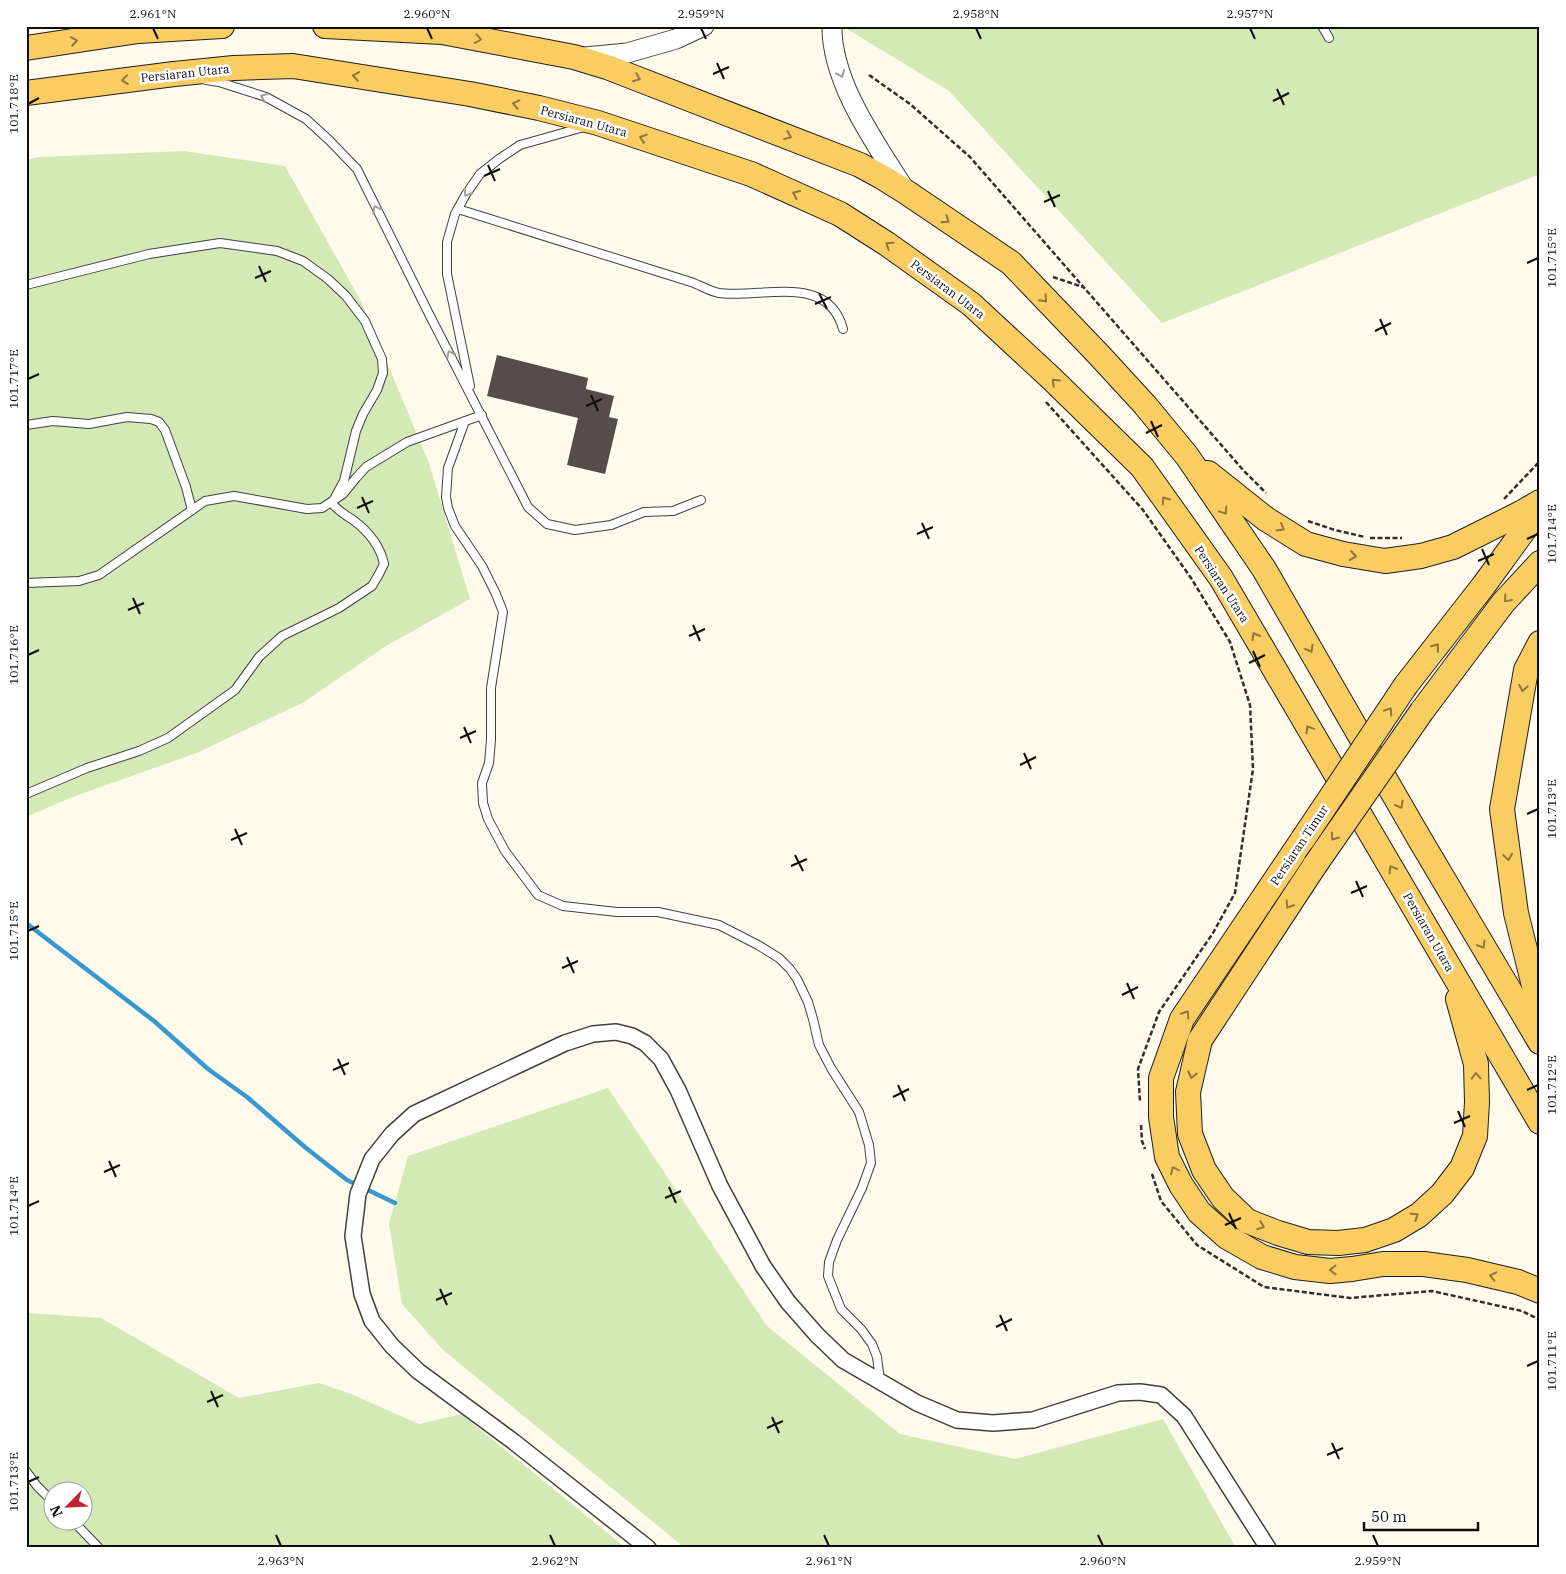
<svg xmlns="http://www.w3.org/2000/svg" width="1566" height="1574" font-family="'IBM Plex Serif',serif">
<style>
.green{fill:#d3e9b6;fill-rule:evenodd}
.lines{fill:none;stroke-linecap:round;stroke-linejoin:round}
.stream{stroke:#3799ce;stroke-width:4.5}
.building{fill:#554d49}
.service-casing{stroke:#404040;stroke-width:10}
.minor-casing{stroke:#404040;stroke-width:18}
.tertiary-casing{stroke:#404040;stroke-width:21}
.primary-casing{stroke:#1e1e1e;stroke-width:26}
.path{stroke:#2f2f2f;stroke-width:2.5;stroke-dasharray:5 2.5;stroke-linecap:butt}
.service{stroke:#fff;stroke-width:8}
.minor{stroke:#fff;stroke-width:15}
.tertiary{stroke:#fff;stroke-width:19}
.primary{stroke:#f9cd62;stroke-width:24}
.primary-bridge-casing{stroke:#1e1e1e;stroke-width:26;stroke-linecap:butt}
.primary-bridge{stroke:#f9cd62;stroke-width:24}
.oneway{stroke:#8f773c}
.oneway2{stroke:#9e9e9e}
.ticks{fill:none;stroke:#0d0d0d;stroke-width:2}
.labels{text-anchor:middle;dominant-baseline:central;stroke-width:5;stroke-linejoin:round;paint-order:stroke}
.street-label{font-size:12px;fill:#0d0d0d;stroke:#fff}
.neatline{fill:none;stroke:#0d0d0d;stroke-width:2}
.ticks-label{font-size:12px;text-anchor:middle;fill:#0d0d0d}
</style>
<rect width="100%" height="100%" fill="#fffaec"/>
<g class="green">
<polygon points="842,26 1540,26 1540,174 1162,323 949,91"/>
<polygon points="184,151 285,166 362,303 429,463 470,599 386,646 304,702 199,752 70,798 26,817 26,160 39,157"/>
<polygon points="608,1088 767,1326 900,1434 1015,1459 1163,1419 1236,1548 685,1548 443,1350 402,1304 389,1224 408,1156"/>
<path d="M26,1313l75,5 138,80 80,-15 32,11 68,30 42,-10 165,134h-600zM52,1492h30v30h-30z"/>
</g>
<g class="lines">
<polyline class="stream" points="26,923 154,1021 208,1069 247,1097 306,1148 347,1180 395,1203"/>
</g>
<polygon class="building" points="497,355 588,378 586,389 614,396 609,417 618,419 605,474 567,465 578,418 487,396"/>
<g class="lines">
<defs>
<g id="service">
<polyline points="1322,26 1329,38"/>
<polyline points="206,80 219,82 266,97 306,119 329,140 357,169 428,312 528,507 547,524 575,530 611,525 644,512 673,511 701,500"/>
<path d="M458,209l233,73c9,3 18,9 28,11 41,6 109,-21 124,36"/>
<polyline points="26,285 149,254 220,243 277,251 303,261 328,279 346,296 365,321 382,359 383,373 377,390 363,414 356,431 344,481 332,503"/>
<polyline points="470,386 447,274 447,242 455,214 466,194 480,174 499,159 520,145 584,127"/>
<polyline points="465,421 448,468 446,497 448,508 455,526 482,566 496,594 503,612 491,688 491,740 489,763 482,783 483,803 488,819 505,851 538,895 563,906 617,912 658,912 719,925 758,945 779,958 790,969 797,979 808,1002 813,1019 819,1045 831,1068 859,1112 869,1145 871,1163 862,1188 837,1240 829,1262 828,1276 841,1309 861,1329 872,1344 877,1357 880,1381"/>
<polyline points="26,425 53,421 89,424 127,417 151,419 159,422 165,430 186,487 192,510"/>
<polyline points="26,583 79,581 99,575 205,501 234,496 307,509 322,508 343,494 356,478 366,467 407,442 482,415"/>
<path d="M26,794l61,-26 52,-17 29,-13 67,-48 24,-33 23,-21 57,-28 33,-22 7,-12 5,-10c-4,-19 -16,-33 -31,-44 -8,-5 -16,-10 -21,-17"/>
<polyline points="26,1471 37,1486 52,1501"/>
<polyline points="74,1522 99,1548"/>
</g>
<polyline id="minor" points="648,1548 514,1442 418,1371 392,1346 372,1321 362,1294 353,1236 358,1194 372,1159 392,1134 414,1114 565,1043 593,1034 616,1032 632,1036 645,1043 661,1059 678,1090 720,1186 763,1266 788,1302 817,1335 843,1360 917,1403 957,1420 993,1423 1033,1420 1118,1393 1140,1392 1161,1395 1184,1416 1268,1548"/>
<g id="tertiary">
<path d="M832,26c-1,56 44,118 73,164"/>
<polyline points="585,57 627,53 676,39 704,26"/>
</g>
<g id="primary">
<polyline points="325,26 442,32 574,57 607,67 860,165 882,177 906,192 1011,263 1100,356 1145,405 1187,456 1264,569 1419,838 1540,1042"/>
<polyline points="26,48 138,31 222,26"/>
<polyline points="26,93 174,74 234,68 293,66 470,94 539,108 598,123 751,174 840,214 887,244 971,304 1051,378 1142,467 1221,578 1540,1122"/>
<polyline points="1208,473 1266,519 1306,544 1343,554 1385,561 1421,556 1453,547 1521,513 1540,502"/>
<polyline points="1540,643 1526,670 1502,809 1516,913 1540,1010"/>
<polyline points="1406,685 1484,585 1540,508"/>
<polyline points="1422,711 1503,603 1540,563"/>
<polyline points="1303,839 1182,1019 1161,1078 1161,1117 1167,1157 1181,1185 1199,1212 1227,1237 1262,1257 1295,1267 1330,1271 1352,1269 1383,1264 1424,1264 1467,1270 1518,1282 1540,1291"/>
<polyline points="1315,865 1200,1040 1188,1092 1190,1134 1204,1170 1223,1198 1247,1221 1278,1233 1308,1242 1338,1243 1365,1240 1394,1230 1419,1215 1442,1194 1462,1168 1475,1136 1477,1102 1476,1064 1458,999"/>
</g>
</defs>
<use href="#service" class="service-casing"/>
<use href="#minor" class="minor-casing"/>
<use href="#tertiary" class="tertiary-casing"/>
<use href="#primary" class="primary-casing"/>
<g class="path">
<polyline points="869,75 910,104 970,157 1244,471 1266,493"/>
<polyline points="1053,277 1083,287"/>
<polyline points="1046,402 1143,510 1191,578 1230,642 1250,705 1253,769 1235,893 1213,933 1159,1012 1138,1069 1140,1102"/>
<polyline points="1504,499 1540,461"/>
<polyline points="1308,521 1335,530 1365,537"/>
<polyline points="1370,538 1402,538"/>
<polyline points="1141,1125 1142,1141 1145,1149"/>
<polyline points="1152,1174 1161,1201 1197,1245 1264,1287 1350,1298 1432,1291 1522,1311 1540,1320"/>
</g>
<use href="#service" class="service"/>
<use href="#minor" class="minor"/>
<use href="#tertiary" class="tertiary"/>
<use href="#primary" class="primary"/>
<defs>
<g id="primary-bridge">
<polyline points="1303,839 1406,685"/>
<polyline points="1315,865 1422,711"/>
</g>
</defs>
<use href="#primary-bridge" class="primary-bridge-casing"/>
<use href="#primary-bridge" class="primary-bridge"/>
</g>
<defs><path id="oneway-chevron" d="M-2-3.5L2.5 0L-2 3.5" fill="none" stroke-width="1.6" stroke-linecap="round" stroke-linejoin="round" transform="scale(1.25)"/></defs>
<g class="oneway">
<use href="#oneway-chevron" transform="translate(478 39) rotate(11)"/>
<use href="#oneway-chevron" transform="translate(74 41) rotate(-8)"/>
<use href="#oneway-chevron" transform="translate(356 76) rotate(-171)"/>
<use href="#oneway-chevron" transform="translate(637 78) rotate(21)"/>
<use href="#oneway-chevron" transform="translate(125 80) rotate(173)"/>
<use href="#oneway-chevron" transform="translate(516 104) rotate(-168)"/>
<use href="#oneway-chevron" transform="translate(788 136) rotate(22)"/>
<use href="#oneway-chevron" transform="translate(643 138) rotate(-162)"/>
<use href="#oneway-chevron" transform="translate(796 194) rotate(-156)"/>
<use href="#oneway-chevron" transform="translate(946 220) rotate(35)"/>
<use href="#oneway-chevron" transform="translate(889 245) rotate(-146)"/>
<use href="#oneway-chevron" transform="translate(1044 299) rotate(47)"/>
<use href="#oneway-chevron" transform="translate(1055 382) rotate(-136)"/>
<use href="#oneway-chevron" transform="translate(1165 500) rotate(-125)"/>
<use href="#oneway-chevron" transform="translate(1224 511) rotate(56)"/>
<use href="#oneway-chevron" transform="translate(1281 528) rotate(31)"/>
<use href="#oneway-chevron" transform="translate(1353 556) rotate(9)"/>
<use href="#oneway-chevron" transform="translate(1507 599) rotate(131)"/>
<use href="#oneway-chevron" transform="translate(1255 636) rotate(-120)"/>
<use href="#oneway-chevron" transform="translate(1436 647) rotate(-52)"/>
<use href="#oneway-chevron" transform="translate(1310 649) rotate(60)"/>
<use href="#oneway-chevron" transform="translate(1523 688) rotate(100)"/>
<use href="#oneway-chevron" transform="translate(1389 711) rotate(-56)"/>
<use href="#oneway-chevron" transform="translate(1309 729) rotate(-121)"/>
<use href="#oneway-chevron" transform="translate(1400 805) rotate(60)"/>
<use href="#oneway-chevron" transform="translate(1334 837) rotate(125)"/>
<use href="#oneway-chevron" transform="translate(1508 857) rotate(82)"/>
<use href="#oneway-chevron" transform="translate(1392 869) rotate(-121)"/>
<use href="#oneway-chevron" transform="translate(1289 905) rotate(123)"/>
<use href="#oneway-chevron" transform="translate(1482 945) rotate(59)"/>
<use href="#oneway-chevron" transform="translate(1186 1014) rotate(-58)"/>
<use href="#oneway-chevron" transform="translate(1192 1075) rotate(104)"/>
<use href="#oneway-chevron" transform="translate(1476 1076) rotate(-92)"/>
<use href="#oneway-chevron" transform="translate(1174 1170) rotate(-115)"/>
<use href="#oneway-chevron" transform="translate(1415 1216) rotate(-35)"/>
<use href="#oneway-chevron" transform="translate(1261 1226) rotate(21)"/>
<use href="#oneway-chevron" transform="translate(1333 1270) rotate(179)"/>
<use href="#oneway-chevron" transform="translate(1493 1276) rotate(-167)"/>
</g>
<g class="oneway2">
<use href="#oneway-chevron" transform="translate(841 74) rotate(68)"/>
<use href="#oneway-chevron" transform="translate(264 97) rotate(-158)"/>
<use href="#oneway-chevron" transform="translate(467 193) rotate(122)"/>
<use href="#oneway-chevron" transform="translate(376 209) rotate(-117)"/>
<use href="#oneway-chevron" transform="translate(450 354) rotate(-117)"/>
</g>
<path class="ticks" d="M153,28l5,11M427,28l5,11M701,28l5,11M976,28l5,11M1250,28l5,11M717,63l7,16M713,74l16,-7M1277,89l7,16M1273,101l16,-8M28,104l11,-6M488,165l7,16M484,176l16,-7M1048,191l7,16M1044,202l16,-7M1527,263l11,-5M259,266l7,16M255,278l16,-7M819,293l8,16M815,304l16,-7M1380,319l7,16M1375,331l16,-8M28,379l11,-5M591,395l7,16M586,406l16,-7M1151,421l7,16M1146,433l16,-8M362,497l7,16M357,508l16,-7M922,523l7,16M917,534l16,-7M1527,539l11,-5M1482,549l7,16M1478,561l16,-7M133,598l7,16M128,610l16,-7M693,625l7,16M689,636l16,-7M1253,651l7,16M28,655l11,-5M1249,663l16,-8M464,727l7,16M460,738l16,-7M1024,753l7,16M1020,765l16,-8M1527,814l11,-5M235,829l7,16M231,840l16,-7M795,855l8,16M791,866l16,-7M1356,881l7,16M1351,893l16,-7M28,931l11,-5M567,957l7,16M562,968l16,-7M1127,983l7,16M1122,995l16,-8M338,1059l7,16M333,1070l16,-7M898,1085l7,16M1527,1090l11,-5M893,1097l16,-8M1458,1111l7,16M1454,1123l16,-7M109,1161l7,16M104,1172l16,-7M669,1187l7,16M665,1198l16,-7M28,1206l11,-5M1229,1213l7,16M1225,1225l16,-7M440,1289l7,16M436,1300l16,-7M1000,1315l7,16M996,1327l16,-8M1527,1366l11,-5M211,1391l7,16M207,1402l16,-7M772,1417l7,16M767,1428l16,-7M1332,1443l7,16M1327,1455l16,-7M28,1482l11,-5M276,1535l5,11M550,1535l5,11M824,1535l5,11M1098,1535l5,11M1373,1535l5,11"/>
<g class="labels">
<g class="street-label">
<text transform="translate(185 73) rotate(-6)">Persiaran Utara</text>
<text transform="translate(584 121) rotate(15)">Persiaran Utara</text>
<text transform="translate(948 289) rotate(37)">Persiaran Utara</text>
<text transform="translate(1222 584) rotate(57)">Persiaran Utara</text>
<text transform="translate(1299 845) rotate(-56)">Persiaran Timur</text>
<text transform="translate(1429 932) rotate(60)">Persiaran Utara</text>
</g>
</g>
<rect width="1566" height="1574" fill="none" stroke="#ffffff" stroke-width="55"/>
<g transform="translate(68 1506) rotate(246)"><circle r="24" fill="#ffffff" stroke="#9e9e9e"/>
<path d="M0-4L9 19L0 12L-9 19Z" fill="#be2433"/>
<text y="-8" font-size="14" font-weight="bold" text-anchor="middle" fill="#0d0d0d">N</text>
</g>
<path d="M1364 1522v8h114v-8" fill="none" stroke="#0d0d0d" stroke-width="2.5"/>
<text x="1371" y="1522" font-size="15" fill="#0d0d0d" stroke="#ffffff" stroke-width="4" paint-order="stroke">50 m</text>
<rect x="28" y="28" width="1510" height="1518" class="neatline"/>
<g class="ticks-label">
<text x="153" y="18">2.961°N</text>
<text x="427" y="18">2.960°N</text>
<text x="701" y="18">2.959°N</text>
<text x="976" y="18">2.958°N</text>
<text x="1250" y="18">2.957°N</text>
<text transform="translate(14 104) rotate(-90)" y="4">101.718°E</text>
<text transform="translate(1552 258) rotate(-90)" y="4">101.715°E</text>
<text transform="translate(14 379) rotate(-90)" y="4">101.717°E</text>
<text transform="translate(1552 534) rotate(-90)" y="4">101.714°E</text>
<text transform="translate(14 655) rotate(-90)" y="4">101.716°E</text>
<text transform="translate(1552 809) rotate(-90)" y="4">101.713°E</text>
<text transform="translate(14 931) rotate(-90)" y="4">101.715°E</text>
<text transform="translate(1552 1085) rotate(-90)" y="4">101.712°E</text>
<text transform="translate(14 1206) rotate(-90)" y="4">101.714°E</text>
<text transform="translate(1552 1361) rotate(-90)" y="4">101.711°E</text>
<text transform="translate(14 1482) rotate(-90)" y="4">101.713°E</text>
<text x="281" y="1565">2.963°N</text>
<text x="555" y="1565">2.962°N</text>
<text x="829" y="1565">2.961°N</text>
<text x="1103" y="1565">2.960°N</text>
<text x="1378" y="1565">2.959°N</text>
</g>
</svg>
